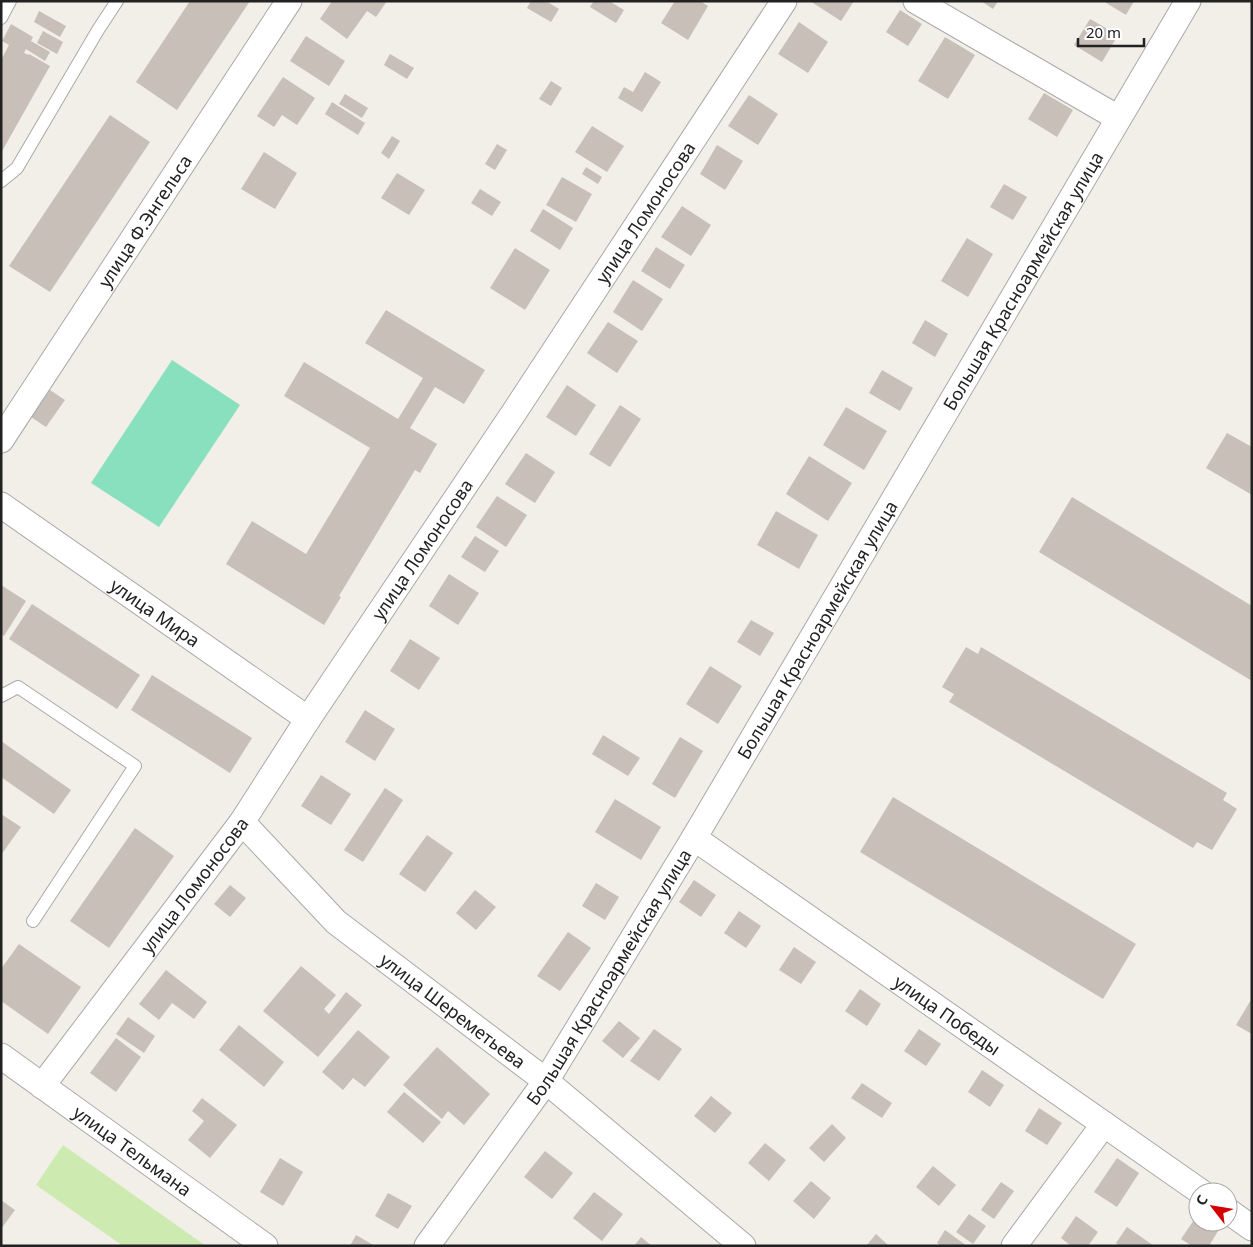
<svg xmlns="http://www.w3.org/2000/svg" width="1253" height="1247" font-family="'Noto Sans',sans-serif">
<style>
.grass{fill:#cdebb0}
.pitch{fill:#88e0be}
.building{fill:#c7bfb8}
.lines{fill:none;stroke-linecap:round;stroke-linejoin:round}
.lane-casing{stroke:#a9a9a9;stroke-width:14}
.street-casing{stroke:#a9a9a9;stroke-width:27}
.lane{stroke:#fff;stroke-width:12}
.street{stroke:#fff;stroke-width:25}
.labels{text-anchor:middle;dominant-baseline:central;stroke-width:4;stroke-linejoin:round;paint-order:stroke}
.street-label{font-size:18px;fill:#222;stroke:#fff}
</style>
<rect width="100%" height="100%" fill="#f2efe9"/>
<polygon class="grass" points="63,1145 206,1246 123,1246 36,1185"/>
<polygon class="pitch" points="172,360 240,405 159,527 91,483"/>
<g class="building">
<polygon points="190,1 250,1 177,110 136,82"/>
<polygon points="332,1 387,1 376,17 367,11 347,39 320,19"/>
<polygon points="531,1 546,1 559,9 551,22 527,8"/>
<polygon points="594,1 609,1 624,10 616,23 590,7"/>
<polygon points="675,1 700,1 708,6 688,40 661,23"/>
<polygon points="810,1 854,1 841,21"/>
<polygon points="981,1 998,1 993,9"/>
<polygon points="1103,1 1134,1 1126,15"/>
<polygon points="900,10 922,24 908,46 886,32"/>
<polygon points="39,11 66,26 60,37 34,22"/>
<polygon points="1090,19 1118,35 1102,62 1074,45"/>
<polygon points="799,22 828,42 808,73 778,54"/>
<polygon points="11,24 33,37 31,41 50,52 45,61 26,49 24,53 29,55 29,54 50,66 1,153 1,60 9,45 2,41"/>
<polygon points="43,31 63,42 57,54 37,43"/>
<polygon points="306,36 345,61 329,86 290,61"/>
<polygon points="945,37 975,55 948,99 918,81"/>
<polygon points="390,54 414,68 407,79 384,65"/>
<polygon points="645,72 661,82 642,112 618,98 624,87 633,92"/>
<polygon points="283,77 315,98 297,125 282,115 274,127 257,116"/>
<polygon points="551,81 562,88 551,106 539,99"/>
<polygon points="1044,93 1073,110 1057,137 1028,119"/>
<polygon points="345,94 368,108 362,118 339,104"/>
<polygon points="749,95 778,114 758,145 728,126"/>
<polygon points="332,102 365,123 358,135 325,114"/>
<polygon points="110,115 150,142 50,292 9,266"/>
<polygon points="592,126 624,146 607,172 575,152"/>
<polygon points="392,136 400,141 389,159 381,153"/>
<polygon points="497,144 507,150 495,170 485,164"/>
<polygon points="717,145 743,161 725,190 700,174"/>
<polygon points="264,152 297,173 275,209 241,189"/>
<polygon points="586,167 602,177 598,184 582,174"/>
<polygon points="397,173 425,190 409,215 381,198"/>
<polygon points="562,177 592,194 576,222 546,205"/>
<polygon points="1004,184 1027,197 1013,220 990,207"/>
<polygon points="480,189 501,202 492,216 471,203"/>
<polygon points="682,206 711,225 691,256 661,237"/>
<polygon points="543,209 573,228 560,250 530,231"/>
<polygon points="967,238 993,254 968,297 941,281"/>
<polygon points="656,247 685,265 670,289 641,271"/>
<polygon points="515,248 550,270 525,310 490,288"/>
<polygon points="633,280 663,299 642,331 613,312"/>
<polygon points="386,310 485,370 464,404 435,387 410,428 437,444 420,473 415,470 339,596 341,597 324,625 226,564 252,521 306,554 370,448 284,396 304,362 398,419 423,378 365,343"/>
<polygon points="925,320 948,334 935,357 912,343"/>
<polygon points="608,322 638,341 617,373 587,353"/>
<polygon points="882,370 913,388 900,411 869,393"/>
<polygon points="567,385 596,405 576,436 546,417"/>
<polygon points="50,390 65,400 46,427 31,417"/>
<polygon points="620,405 641,419 610,467 589,454"/>
<polygon points="846,407 887,431 864,470 823,445"/>
<polygon points="1227,433 1252,447 1252,495 1206,468"/>
<polygon points="526,453 555,472 535,503 505,484"/>
<polygon points="809,456 852,483 828,521 786,494"/>
<polygon points="497,496 527,515 506,547 476,527"/>
<polygon points="1072,497 1252,606 1252,681 1039,552"/>
<polygon points="776,511 818,535 799,569 757,545"/>
<polygon points="475,536 499,551 485,572 461,557"/>
<polygon points="449,574 479,593 458,625 429,606"/>
<polygon points="1,585 26,601 4,636 1,634"/>
<polygon points="32,604 140,675 117,709 9,639"/>
<polygon points="751,620 774,633 760,656 737,642"/>
<polygon points="410,639 440,658 419,690 390,671"/>
<polygon points="966,647 978,654 981,647 1227,793 1223,800 1237,809 1212,850 1197,842 1193,848 949,702 954,694 942,687"/>
<polygon points="710,666 742,686 718,724 686,704"/>
<polygon points="152,675 252,738 230,773 131,710"/>
<polygon points="365,710 395,729 375,761 345,742"/>
<polygon points="603,735 640,758 628,776 592,754"/>
<polygon points="680,737 703,751 675,798 652,784"/>
<polygon points="1,741 71,790 54,814 1,777"/>
<polygon points="321,775 351,794 331,825 301,806"/>
<polygon points="385,788 403,800 363,862 344,850"/>
<polygon points="893,797 1136,944 1103,999 860,852"/>
<polygon points="615,799 661,827 641,860 595,832"/>
<polygon points="1,814 21,827 1,855"/>
<polygon points="135,828 174,856 109,948 70,921"/>
<polygon points="427,835 453,853 425,892 399,874"/>
<polygon points="694,880 716,895 701,917 679,902"/>
<polygon points="596,883 619,897 605,920 582,906"/>
<polygon points="230,885 246,898 230,917 214,904"/>
<polygon points="475,890 496,907 476,930 456,913"/>
<polygon points="739,911 761,926 746,948 724,933"/>
<polygon points="568,932 591,948 560,991 537,976"/>
<polygon points="19,944 81,987 48,1034 1,1001 1,969"/>
<polygon points="794,947 816,962 801,984 779,970"/>
<polygon points="301,966 336,995 324,1009 329,1014 346,992 362,1005 318,1057 263,1011"/>
<polygon points="166,970 207,1002 194,1019 172,1003 159,1020 139,1004"/>
<polygon points="860,989 881,1004 867,1026 845,1011"/>
<polygon points="1252,998 1252,1034 1236,1025"/>
<polygon points="128,1017 155,1036 144,1053 116,1034"/>
<polygon points="619,1021 640,1038 623,1058 602,1041"/>
<polygon points="239,1025 284,1062 264,1087 219,1050"/>
<polygon points="654,1029 682,1049 659,1081 630,1061"/>
<polygon points="919,1029 941,1044 926,1066 904,1051"/>
<polygon points="358,1030 390,1057 365,1087 353,1078 343,1090 322,1072"/>
<polygon points="116,1038 141,1057 116,1092 90,1073"/>
<polygon points="437,1047 490,1094 464,1125 448,1111 442,1119 403,1085"/>
<polygon points="982,1070 1004,1085 990,1107 968,1092"/>
<polygon points="862,1083 892,1103 882,1118 851,1098"/>
<polygon points="404,1092 441,1122 423,1143 387,1112"/>
<polygon points="711,1096 732,1113 715,1133 694,1116"/>
<polygon points="202,1098 237,1125 210,1158 188,1140 204,1121 192,1111"/>
<polygon points="1039,1108 1062,1123 1047,1145 1025,1131"/>
<polygon points="832,1124 846,1138 824,1162 809,1148"/>
<polygon points="765,1143 786,1160 769,1181 748,1163"/>
<polygon points="545,1151 573,1173 552,1199 524,1177"/>
<polygon points="280,1158 303,1172 283,1206 260,1192"/>
<polygon points="1117,1158 1139,1173 1117,1207 1094,1192"/>
<polygon points="933,1166 956,1185 939,1206 916,1187"/>
<polygon points="811,1181 831,1198 814,1219 793,1201"/>
<polygon points="1001,1182 1014,1191 994,1219 981,1210"/>
<polygon points="594,1192 623,1214 602,1241 573,1218"/>
<polygon points="388,1193 412,1206 398,1229 375,1216"/>
<polygon points="1,1200 15,1210 1,1229"/>
<polygon points="969,1214 986,1226 973,1244 956,1232"/>
<polygon points="1076,1216 1098,1232 1088,1246 1071,1246 1061,1238"/>
<polygon points="1196,1217 1198,1218 1198,1222 1205,1222 1218,1231 1209,1246 1192,1246 1181,1239"/>
<polygon points="1127,1227 1154,1246 1119,1246 1116,1243"/>
<polygon points="945,1230 967,1246 941,1246 937,1243"/>
<polygon points="876,1234 889,1246 866,1246"/>
<polygon points="356,1235 375,1246 350,1246"/>
<polygon points="641,1237 652,1246 634,1246"/>
</g>
<g class="lines">
<defs>
<g id="lane">
<polyline points="1,18 10,1"/>
<polyline points="1,181 17,168 98,30 117,1"/>
<polyline points="1,696 18,687 135,766 33,921"/>
</g>
<g id="street">
<polyline points="916,1 1118,118"/>
<path id="s1" d="M1,440l288,-439"/>
<path id="s2" d="M1,505l307,214"/>
<path id="s3" d="M242,822l94,100 210,159 197,165"/>
<path id="s4" d="M694,838l507,354"/>
<path id="s5" d="M1,1056l264,190"/>
<path id="s6" d="M42,1086l200,-264 66,-103 205,-305 271,-413"/>
<polyline points="1228,1211 1252,1228"/>
<path id="s7" d="M427,1246l119,-165 148,-243 494,-837"/>
<polyline points="1014,1246 1104,1124"/>
</g>
</defs>
<use href="#lane" class="lane-casing"/>
<use href="#street" class="street-casing"/>
<use href="#lane" class="lane"/>
<use href="#street" class="street"/>
</g>
<g class="labels">
<g class="street-label">
<text stroke="none"><textPath href="#s6" startOffset="1062">улица Ломоносова</textPath></text>
<text stroke="none"><textPath href="#s1" startOffset="262">улица Ф.Энгельса</textPath></text>
<text stroke="none"><textPath href="#s7" startOffset="1135">Большая Красноармейская улица</textPath></text>
<text stroke="none"><textPath href="#s6" startOffset="658">улица Ломоносова</textPath></text>
<text stroke="none"><textPath href="#s2" startOffset="188">улица Мира</textPath></text>
<text stroke="none"><textPath href="#s7" startOffset="730">Большая Красноармейская улица</textPath></text>
<text stroke="none"><textPath href="#s6" startOffset="252">улица Ломоносова</textPath></text>
<text stroke="none"><textPath href="#s7" startOffset="325">Большая Красноармейская улица</textPath></text>
<text stroke="none"><textPath href="#s3" startOffset="284">улица Шереметьева</textPath></text>
<text stroke="none"><textPath href="#s4" startOffset="309">улица Победы</textPath></text>
<text stroke="none"><textPath href="#s5" startOffset="162">улица Тельмана</textPath></text>
</g>
</g>
<rect width="1253" height="1247" fill="none" stroke="#222222" stroke-width="5"/>
<g transform="translate(1213 1207) rotate(301)"><circle r="24" fill="#ffffff" stroke="#a7a7a7"/>
<path d="M0-4L9 19L0 12L-9 19Z" fill="#d40000"/>
<text y="-8" font-size="14" font-weight="bold" text-anchor="middle" fill="#222222">С</text>
</g>
<path d="M1078 38v8h66v-8" fill="none" stroke="#222222" stroke-width="2.5"/>
<text x="1086" y="38" font-size="15" fill="#222222" stroke="#ffffff" stroke-width="4" paint-order="stroke">20 m</text>
</svg>
